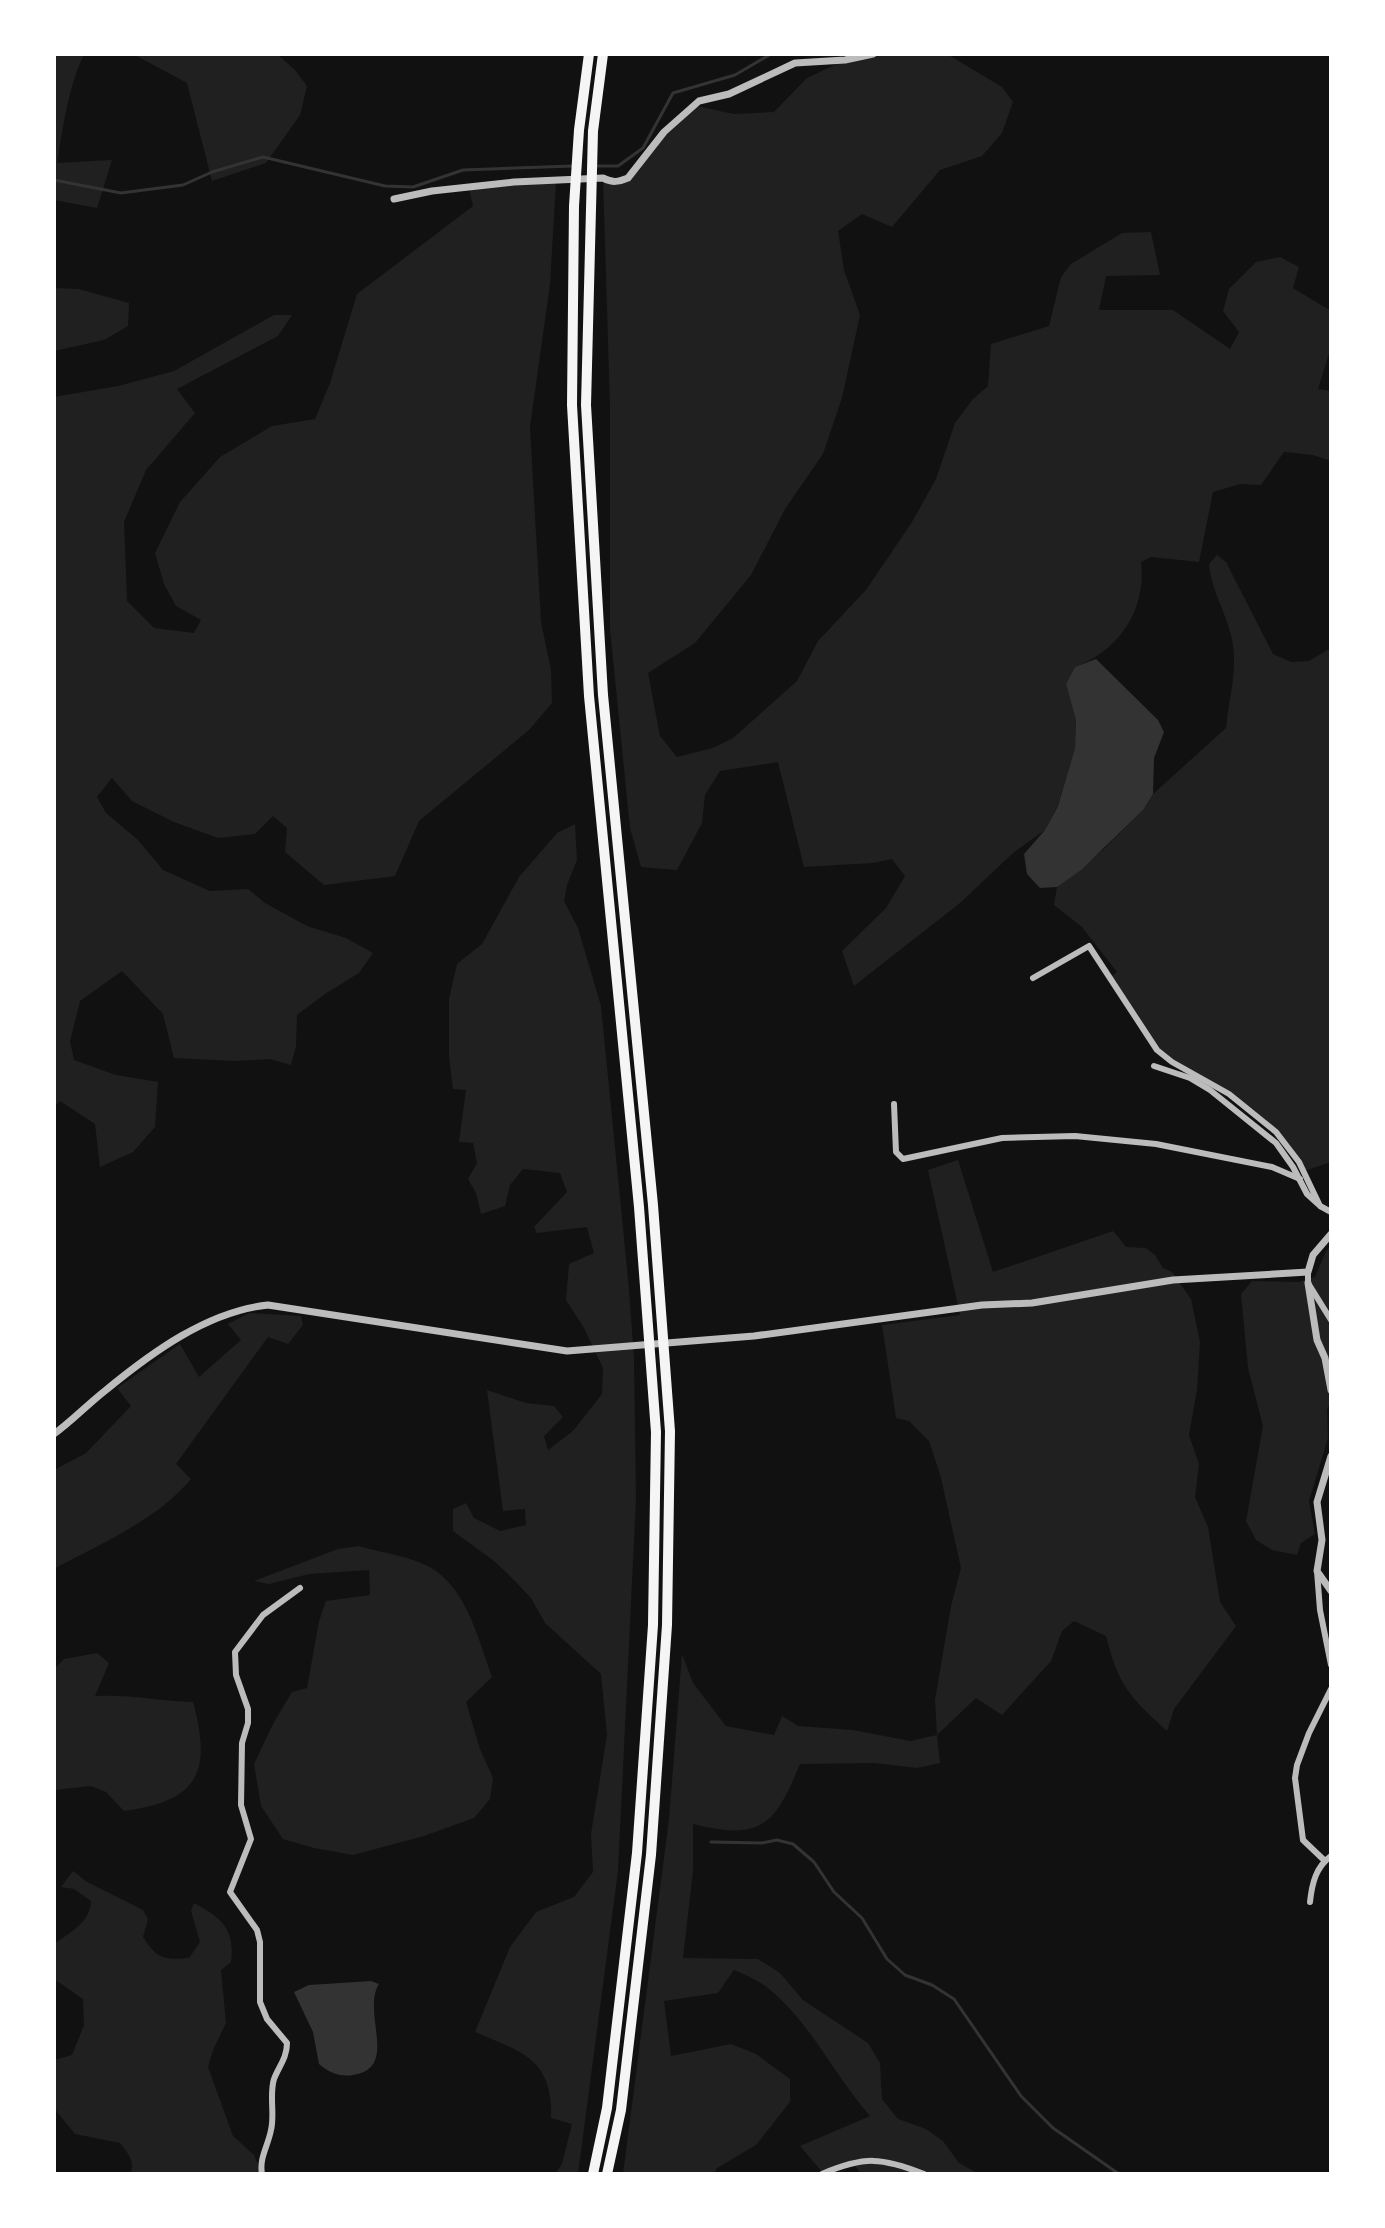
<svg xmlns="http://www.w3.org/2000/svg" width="1385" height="2228" font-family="'DM Sans',sans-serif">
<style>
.green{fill:#202020}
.water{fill:#333}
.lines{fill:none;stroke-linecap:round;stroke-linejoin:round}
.stream{stroke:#333;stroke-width:3}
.minor{stroke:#bcbcbc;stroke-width:6}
.tertiary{stroke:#bcbcbc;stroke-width:7}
.motorway{stroke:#f5f5f5;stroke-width:10}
</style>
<rect width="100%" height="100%" fill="#111"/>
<g class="green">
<path d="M54,54h30c-16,34 -21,72 -27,109l55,-3 -15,48 -43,-8z"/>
<polygon points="133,54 277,54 295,70 307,86 300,115 266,163 212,181 187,83"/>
<path d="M873,54h74l55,33 11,15 -11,31 -20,23 -42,14 -48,57 -30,-13 -24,17 6,39 16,45 -18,83 -19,56 -38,55 -34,66 -56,68 -47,30 12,63 17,21 36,-9 20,-10 64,-57 21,-40 48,-51 46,-68 24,-43 19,-56 18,-24 15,-13 3,-42 58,-18 12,-49 10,-13 51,-31 29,-1 9,43 -54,1 -7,34h74l57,39 9,-17 -16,-21 6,-22 27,-27 24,-5 19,10 -6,21 38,23v36l-13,42 13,2v70l-18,-6 -29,-3 -23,33 -21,-1 -27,8 -14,70 -48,-5 -10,5c6,47 -22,89 -66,105l-9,17 10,36 -1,28 -17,57 -13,25 -32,23 -53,50 -106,83 -12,-35 44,-43 19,-32 -13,-17 -19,4 -69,4 -26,-105 -58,9 -15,24 -3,28 -25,47 -36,-3 -11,-39 -20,-199v-222l-7,-229 17,3 72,-76 42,9 40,-2 33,-34 38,-18z"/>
<polygon points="556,182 550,284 530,427 541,622 551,670 552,703 529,730 419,821 395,876 324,885 285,852 287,828 273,816 255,834 218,838 174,822 132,801 112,778 97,797 106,813 138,840 163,870 210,891 248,889 265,903 307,926 346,938 373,953 359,973 325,994 297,1015 296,1046 291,1065 270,1059 234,1061 174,1058 163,1014 122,971 80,1001 70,1041 74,1060 116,1075 158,1082 155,1127 133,1152 100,1167 95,1124 60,1101 54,1107 54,397 118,386 174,371 274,315 292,315 278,336 177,389 195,413 146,470 124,522 127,601 154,628 194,633 201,620 176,606 164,584 155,553 180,502 220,457 272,426 315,419 330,383 357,294 473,206 469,188"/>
<polygon points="54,288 79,289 129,303 128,326 104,340 54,351"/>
<path d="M1217,555l9,7 47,92 18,8 18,-1 22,-13v514l-27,9 -16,-25 -59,-52 -72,-44 -46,-73 6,-5 -35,-45 -28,-22 3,-18 47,-38 39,-39 10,-16 73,-66c3,-32 13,-60 5,-93 -6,-24 -20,-46 -22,-71z"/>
<path d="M575,824l2,36 -10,25 -3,16 14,27 23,78 28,283 5,70 2,140 -18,372 -40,303h-23l7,-10 10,-40 -21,-6c2,-60 -30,-66 -76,-86l35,-85 26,-35 38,-15 19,-25 -2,-38 16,-99 -6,-61 -56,-51 -14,-25 -19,-20 -18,-17 -41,-30v-22l13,-6 8,15 26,13 26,-6 -1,-16 -22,2 -16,-121 39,13 28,3 9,11 -19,19 4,14 25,-19 29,-37 1,-26 -19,-40 -18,-28 3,-36 25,-11 -7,-26 -50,6 -3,-6 33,-35 -7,-19 -37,-4 -13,16 -5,21 -24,8 -5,-21 -8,-14 9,-16 -4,-20 -14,-1 7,-52 -13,-1 -4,-32v-58l8,-35 25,-20 37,-67 38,-44z"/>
<path d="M958,1160l35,112 120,-41 13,16 20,1 9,7 8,13 9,4 19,27 9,43 -3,48 -8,45 10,29 -4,33 13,30 12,75 16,24 -62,83 -7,22c-38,-35 -48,-44 -61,-95l-32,-15 -12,10 -11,30 -49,54 -26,-17 -39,37 3,28 -23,5 -43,-5 -74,1c-25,61 -38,77 -107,60v47l-10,87 75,1 22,14 23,27 65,43 12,20 2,36 16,20 28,10 17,12 16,22 20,11h-118l-6,-8 -31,8 -24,-28 70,-30c-36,-41 -59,-93 -102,-128 -10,-8 -23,-13 -34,-18l-16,23 -54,8 7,55 60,-12 25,10 34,25v23l-34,43 -39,23 -3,6h-91l46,-355 13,-165 11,29 33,43 48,9 8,-19 16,10 55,4 57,11 27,-6 -2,-35 16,-94 10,-38 -20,-90 -12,-37 -20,-20 -13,-3 -14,-93 78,-10 -32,-145z"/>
<polygon points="1331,1246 1331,1401 1327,1410 1328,1438 1309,1501 1315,1534 1301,1543 1297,1555 1272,1550 1256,1540 1246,1521 1263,1426 1248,1368 1241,1294 1252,1281 1299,1282 1315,1277 1326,1251"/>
<path d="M249,1313l52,3 2,9 -15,19 -20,-7 -92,127 15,15c-35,42 -90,64 -137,90v-99l32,-17 45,-47 -14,-18 63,-44 19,33 42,-37 -13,-16z"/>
<path d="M359,1546c20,6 43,9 62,17 44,17 56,73 71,114l-26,25 14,47 13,29 -3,21 -16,19 -50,18 -71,19 -39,-7 -31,-9 -22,-33 -7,-42 19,-40 19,-32 15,-4 12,-67 7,-20 44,-6 -1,-25 -60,4 -40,10 -15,-3 84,-32z"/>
<path d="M97,1653l12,10 -14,33c33,-2 65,5 98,6 19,70 6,99 -69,109l-18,-19 -15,-6 -37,4v-121l10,-10z"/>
<path d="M73,1871l14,11 56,28 5,9 -5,18c14,22 21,23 46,21l11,-16 -9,-31 3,-8c28,15 41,26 37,59l-10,8 5,53 -13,27 -5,17 25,69 21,19 8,19h-132c6,-12 -3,-22 -10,-31l-45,-9 -21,-26v-48l18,-5 12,-30 -1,-26 -29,-20v-35c15,-11 37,-22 37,-43l-17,-12 -13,-2z"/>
</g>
<g class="water">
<polygon points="1096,659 1158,720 1164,732 1154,758 1153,794 1143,810 1081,870 1057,887 1040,888 1027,874 1024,854 1045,830 1058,806 1075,748 1076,720 1066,684 1075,667"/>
<path d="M371,1981l8,3c-18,28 21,84 -26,91 -14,2 -23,-2 -34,-11l-6,-32 -19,-40 15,-7z"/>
</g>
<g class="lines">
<g class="stream">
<polyline points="597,166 618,166 643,148 673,93 735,75 771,54"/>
<polyline points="54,180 121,193 183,185 212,172 263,157 385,186 413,187 463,170 573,166"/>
<polyline points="711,1842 762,1843 777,1840 793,1844 814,1862 834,1892 862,1918 887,1959 905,1975 932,1985 954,1999 1021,2096 1053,2128 1119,2174"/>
</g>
<g class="minor">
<polyline points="1033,978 1089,946 1157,1050 1172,1062 1229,1094 1276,1132 1299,1162 1320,1206 1331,1212"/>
<polyline points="1154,1066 1190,1078 1210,1090 1276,1143 1293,1167 1307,1194 1318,1204"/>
<polyline points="894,1104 896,1152 903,1159 1002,1138 1075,1136 1156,1144 1272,1167 1300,1179"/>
<polyline points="1308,1272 1308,1283 1331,1320"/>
<polyline points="1317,1571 1320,1610 1331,1665"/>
<polyline points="1325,1861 1303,1840 1295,1778 1297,1765 1309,1733 1331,1689"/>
<path d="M1310,1902c2,-19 6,-35 21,-46"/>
<path d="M262,2174c-3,-16 6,-28 9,-44 4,-16 -2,-35 3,-51 5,-13 13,-21 13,-36l-20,-24 -7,-17v-60l-3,-12 -27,-38 21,-53 -10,-34 1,-62 6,-20v-14l-12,-34 -1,-23 28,-37 37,-27"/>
<path d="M822,2174c42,-18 60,-17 102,0"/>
</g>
<g class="tertiary">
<path d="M394,199l38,-8 82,-9 89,-4c10,5 15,4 25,0l36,-46 35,-31 30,-7 66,-31 50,-3 28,-6"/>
<polyline points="1308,1283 1317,1340 1325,1358 1331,1390"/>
<path d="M54,1434c18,-13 34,-30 52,-44 45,-37 102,-79 162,-85l299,46 187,-15 228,-31 50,-2 141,-23 135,-8 5,-17 18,-21"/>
<polyline points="1331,1456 1317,1502 1322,1540 1317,1571 1331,1591"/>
</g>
<g class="motorway">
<polyline points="589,54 579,130 574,206 572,405 589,696 639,1207 656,1432 653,1625 637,1853 607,2108 593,2174"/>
<polyline points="603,54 593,131 586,405 603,695 653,1205 670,1431 667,1625 651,1855 621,2110 607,2174"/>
</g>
</g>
<rect width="1385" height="2228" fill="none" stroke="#ffffff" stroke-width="112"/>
</svg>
